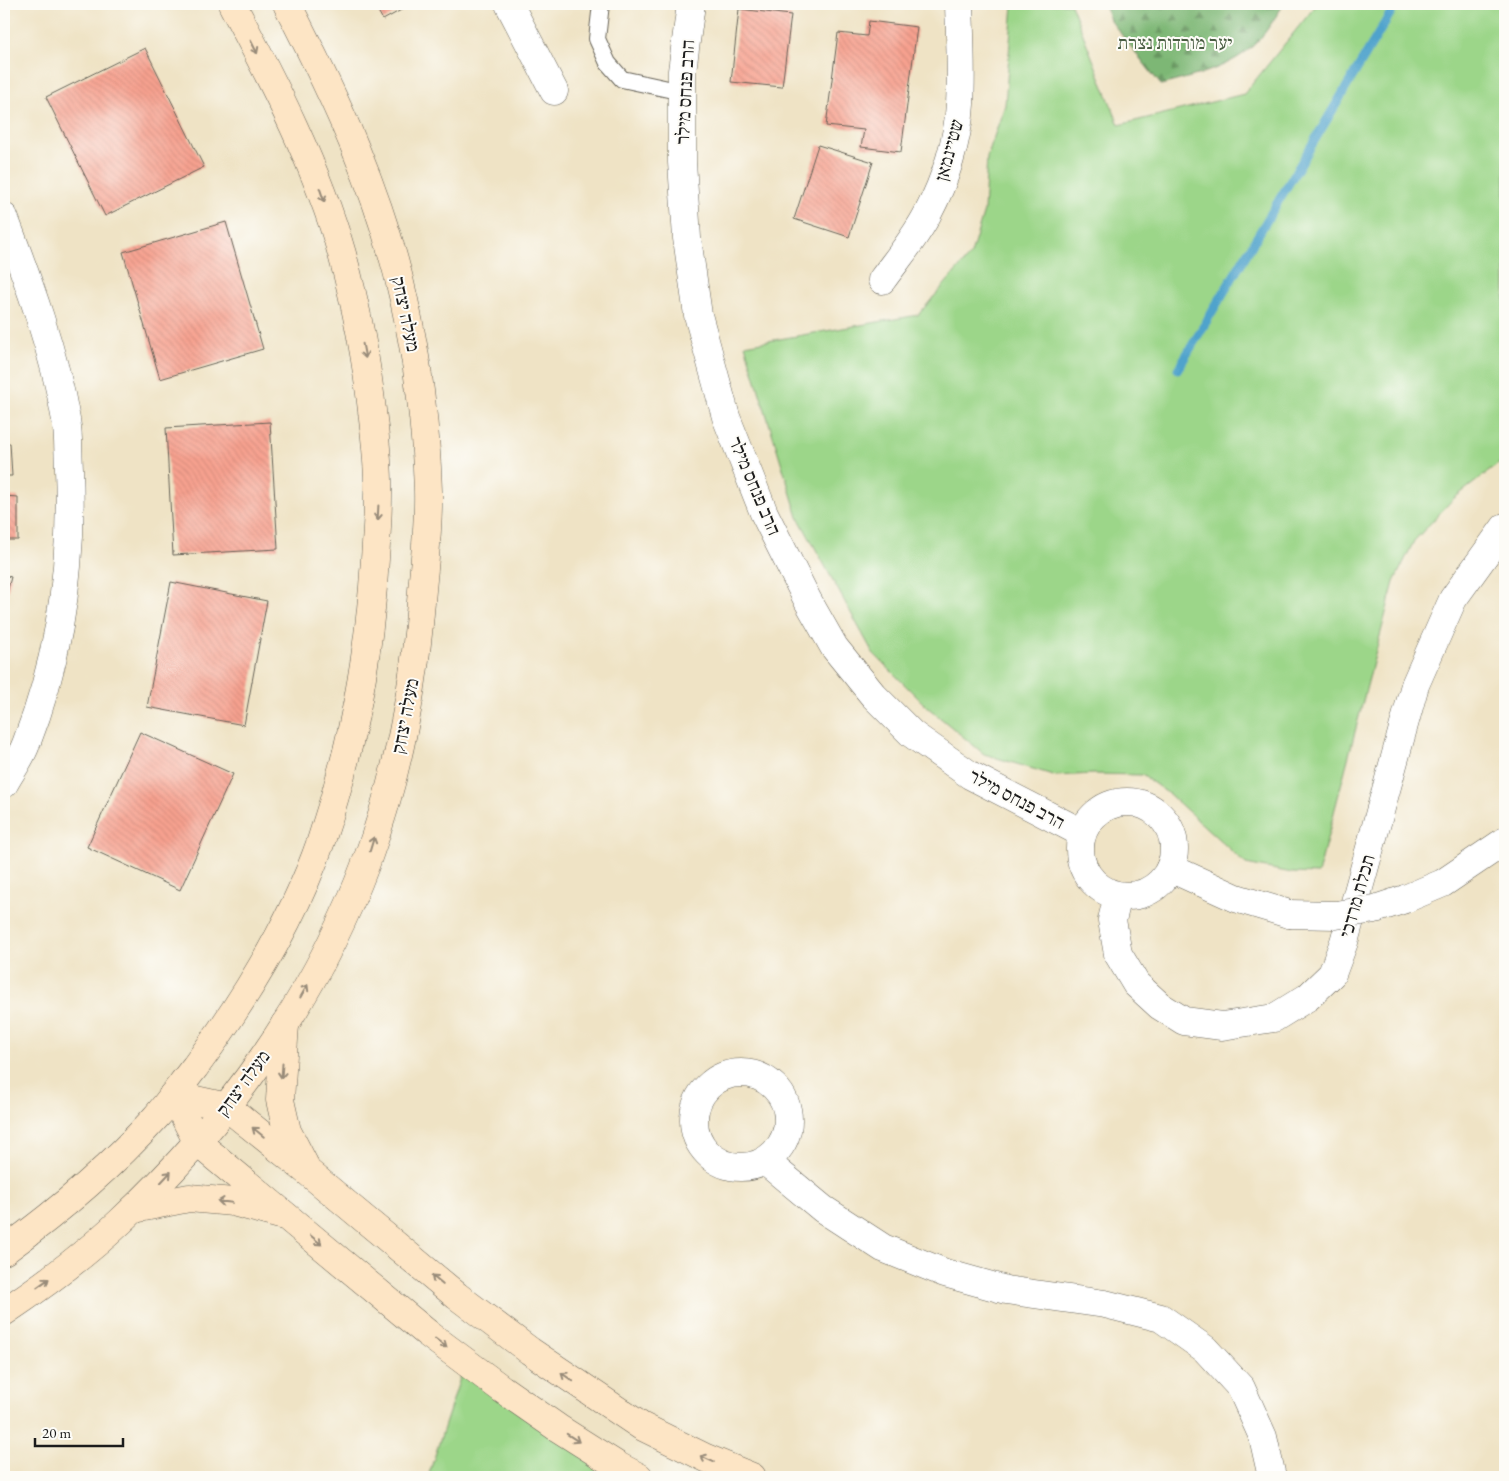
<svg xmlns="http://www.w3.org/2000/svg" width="1509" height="1481" font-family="'EB Garamond','Frank Ruhl Libre',serif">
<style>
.grass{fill:#9cd689;stroke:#5c7952}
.forest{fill:url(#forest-firs);stroke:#4c6a48}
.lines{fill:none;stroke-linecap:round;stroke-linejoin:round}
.stream{stroke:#50a3cc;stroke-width:9}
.building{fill:url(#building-back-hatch)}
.lane-casing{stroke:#666257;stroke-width:18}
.street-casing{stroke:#666257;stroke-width:29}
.secondary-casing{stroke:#666257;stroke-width:29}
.lane{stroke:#fff;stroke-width:16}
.street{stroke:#fff;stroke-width:28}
.secondary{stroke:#fde5c5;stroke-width:28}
.street-bridge-casing{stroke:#666257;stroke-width:29;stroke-linecap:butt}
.street-bridge{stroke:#fff;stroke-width:28}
.oneway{stroke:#988b79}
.labels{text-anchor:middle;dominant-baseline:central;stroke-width:4;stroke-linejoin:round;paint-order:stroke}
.park-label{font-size:19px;fill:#495d42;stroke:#fdfcf7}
.street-label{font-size:19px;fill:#1c1c1c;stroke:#fdfcf7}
</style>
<defs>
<pattern id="forest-firs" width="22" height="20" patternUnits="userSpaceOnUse" patternTransform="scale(1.25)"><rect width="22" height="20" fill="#7db775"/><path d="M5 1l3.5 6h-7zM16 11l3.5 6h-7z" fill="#66945f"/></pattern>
<pattern id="building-back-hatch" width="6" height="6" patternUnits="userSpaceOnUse" patternTransform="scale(1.25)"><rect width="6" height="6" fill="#f7a18f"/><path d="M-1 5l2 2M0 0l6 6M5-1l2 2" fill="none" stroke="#d38a7b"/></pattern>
</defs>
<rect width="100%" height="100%" fill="#fdfcf7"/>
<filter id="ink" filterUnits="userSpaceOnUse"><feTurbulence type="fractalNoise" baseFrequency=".02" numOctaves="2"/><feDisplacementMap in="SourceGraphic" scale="10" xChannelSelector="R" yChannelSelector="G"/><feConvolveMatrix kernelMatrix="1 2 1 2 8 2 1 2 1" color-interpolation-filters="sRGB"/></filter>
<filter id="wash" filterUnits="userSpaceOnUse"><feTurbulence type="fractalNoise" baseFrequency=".0096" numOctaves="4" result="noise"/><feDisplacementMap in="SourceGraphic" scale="20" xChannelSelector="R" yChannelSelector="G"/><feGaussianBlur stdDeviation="1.12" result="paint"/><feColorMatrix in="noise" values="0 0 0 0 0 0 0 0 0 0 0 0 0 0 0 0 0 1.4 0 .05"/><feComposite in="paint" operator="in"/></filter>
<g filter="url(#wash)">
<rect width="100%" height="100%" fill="#efe3c5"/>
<g class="grass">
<polygon points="1013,4 1071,4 1119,125 1244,94 1317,4 1505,4 1505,318 1503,327 1505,372 1505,459 1453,499 1414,541 1394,582 1318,874 1292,873 1246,864 1169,794 1142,775 1092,774 1056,776 984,754 926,706 873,653 798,517 745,345 918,315 971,254 984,211 987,157 1005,105"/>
<polygon points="462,1372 632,1477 428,1477"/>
</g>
<path class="forest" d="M1104,4h180c-8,12 -16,26 -26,37 -25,27 -64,35 -97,44l-51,-65z"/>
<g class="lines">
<polyline class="stream" points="1178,369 1396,4"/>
</g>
<g id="blocks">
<g class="building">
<polygon points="374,4 412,4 383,20"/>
<polygon points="739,9 791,15 782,87 731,82"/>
<polygon points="869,21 917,27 901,152 861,147 864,130 826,126 838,33 867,36"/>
<polygon points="145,48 204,167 105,216 46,97"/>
<polygon points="818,145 873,162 849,237 794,219"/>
<polygon points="226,222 263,349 160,379 123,252"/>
<polygon points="270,422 278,549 173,555 166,428"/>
<polygon points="4,443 10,443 12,476 4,476"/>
<polygon points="4,496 18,497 18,540 4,540"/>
<polygon points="4,575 11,577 4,604"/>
<polygon points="171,582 267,601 244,725 147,707"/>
<polygon points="140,732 233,774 180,890 87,847"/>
</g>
</g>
</g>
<g filter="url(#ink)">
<use href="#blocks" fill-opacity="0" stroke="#666257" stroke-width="1"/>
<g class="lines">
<defs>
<polyline id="lane" points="601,4 597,39 608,63 622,79 682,92"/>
<g id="street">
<polyline points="509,4 554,91"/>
<polyline points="691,4 682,71 682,162 687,238 698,315 726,417 764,513 808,601 834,647 873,695 912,734 970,775 1082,833"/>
<path d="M4,217c25,66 50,134 62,203 3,16 2,33 3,49 4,93 -9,188 -43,275 -5,14 -15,27 -22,40"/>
<path d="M882,280c16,-22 34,-43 46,-67 17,-32 30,-73 32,-109 2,-33 0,-67 -1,-100"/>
<circle cx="1127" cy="849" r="47"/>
<polyline points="1170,868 1236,898 1289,914"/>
<polyline points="1118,896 1112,920 1118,954 1136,984 1160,1006 1184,1021 1222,1026 1274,1018 1308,997 1332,974 1344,942 1415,685 1453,599 1505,527"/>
<polyline points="1405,899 1443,883 1505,841"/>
<circle cx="741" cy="1120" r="47"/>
<polyline points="765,1161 823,1209 883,1248 945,1273 1006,1290 1105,1304 1161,1318 1205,1349 1241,1388 1263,1437 1272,1477"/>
</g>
<g id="secondary">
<polyline points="285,1024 280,1100 287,1131 304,1164"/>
<polyline points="173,1095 227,1107 308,1172 457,1296 530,1351 641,1426 706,1458 752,1477"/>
<polyline points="173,1095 198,1143 427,1333 502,1389 558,1428 618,1466 639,1477"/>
<polyline points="134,1209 189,1198 233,1202 280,1215"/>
<path d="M4,1251c55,-40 107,-84 152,-134 14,-16 26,-34 39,-50 51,-69 98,-145 126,-226 28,-83 45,-167 52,-254 2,-30 5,-61 5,-91 1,-25 -2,-51 -5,-77 -6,-56 -16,-111 -31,-165 -25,-88 -68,-170 -110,-250"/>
<path d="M4,1312c40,-27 81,-57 117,-91 106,-99 194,-222 245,-358 31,-84 48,-173 55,-261 3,-37 8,-74 7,-111 -2,-64 -10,-129 -24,-191 -23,-105 -68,-201 -117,-296"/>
</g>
</defs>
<use href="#lane" class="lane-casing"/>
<use href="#street" class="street-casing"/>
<use href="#secondary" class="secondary-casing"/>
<use href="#lane" class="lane"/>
<use href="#street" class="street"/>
<use href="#secondary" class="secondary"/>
<defs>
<polyline id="street-bridge" points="1289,914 1336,915 1375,909 1405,899"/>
</defs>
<use href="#street-bridge" class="street-bridge-casing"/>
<use href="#street-bridge" class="street-bridge"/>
</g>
<defs><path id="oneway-shaft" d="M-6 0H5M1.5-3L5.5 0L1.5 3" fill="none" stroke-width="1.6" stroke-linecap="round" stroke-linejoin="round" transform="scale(1.25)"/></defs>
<g class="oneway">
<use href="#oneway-shaft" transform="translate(254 47) rotate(63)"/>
<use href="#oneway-shaft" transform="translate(322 195) rotate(71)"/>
<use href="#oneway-shaft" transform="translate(364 351) rotate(79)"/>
<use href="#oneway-shaft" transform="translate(378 513) rotate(93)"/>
<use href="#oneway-shaft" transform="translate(372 844) rotate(-73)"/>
<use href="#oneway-shaft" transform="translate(304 991) rotate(-60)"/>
<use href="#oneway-shaft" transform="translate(282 1071) rotate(94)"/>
<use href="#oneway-shaft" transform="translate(258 1132) rotate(-141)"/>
<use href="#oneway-shaft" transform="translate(166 1177) rotate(-47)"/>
<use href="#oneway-shaft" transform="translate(225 1202) rotate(-174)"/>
<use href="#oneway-shaft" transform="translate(316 1240) rotate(40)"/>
<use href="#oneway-shaft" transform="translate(437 1280) rotate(-140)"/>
<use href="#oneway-shaft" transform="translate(43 1283) rotate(-36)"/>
<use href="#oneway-shaft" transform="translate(441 1343) rotate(37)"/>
<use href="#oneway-shaft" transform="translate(567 1377) rotate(-145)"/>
<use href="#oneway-shaft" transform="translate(573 1438) rotate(33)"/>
<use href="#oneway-shaft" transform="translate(707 1459) rotate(-156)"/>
</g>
</g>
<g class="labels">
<g class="park-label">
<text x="1175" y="42">יער מורדות נצרת</text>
</g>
<g class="street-label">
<text transform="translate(685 92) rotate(-87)">הרב פנחס מילר</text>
<text transform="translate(949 150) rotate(-75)">שטיינמאן</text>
<text transform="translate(406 314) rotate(78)">מעלה יצחק</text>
<text transform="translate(755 486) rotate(67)">הרב פנחס מילר</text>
<text transform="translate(405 716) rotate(-79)">מעלה יצחק</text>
<text transform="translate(1017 799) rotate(28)">הרב פנחס מילר</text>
<text transform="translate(1357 896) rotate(-74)">תכלת מרדכי</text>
<text transform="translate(243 1083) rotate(-54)">מעלה יצחק</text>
</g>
</g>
<rect width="1509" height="1481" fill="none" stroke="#fdfcf7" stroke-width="20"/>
<path d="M35 1438v8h88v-8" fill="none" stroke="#1c1c1c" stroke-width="2.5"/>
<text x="42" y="1438" font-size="15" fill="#1c1c1c" stroke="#fdfcf7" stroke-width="4" paint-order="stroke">20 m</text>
</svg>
